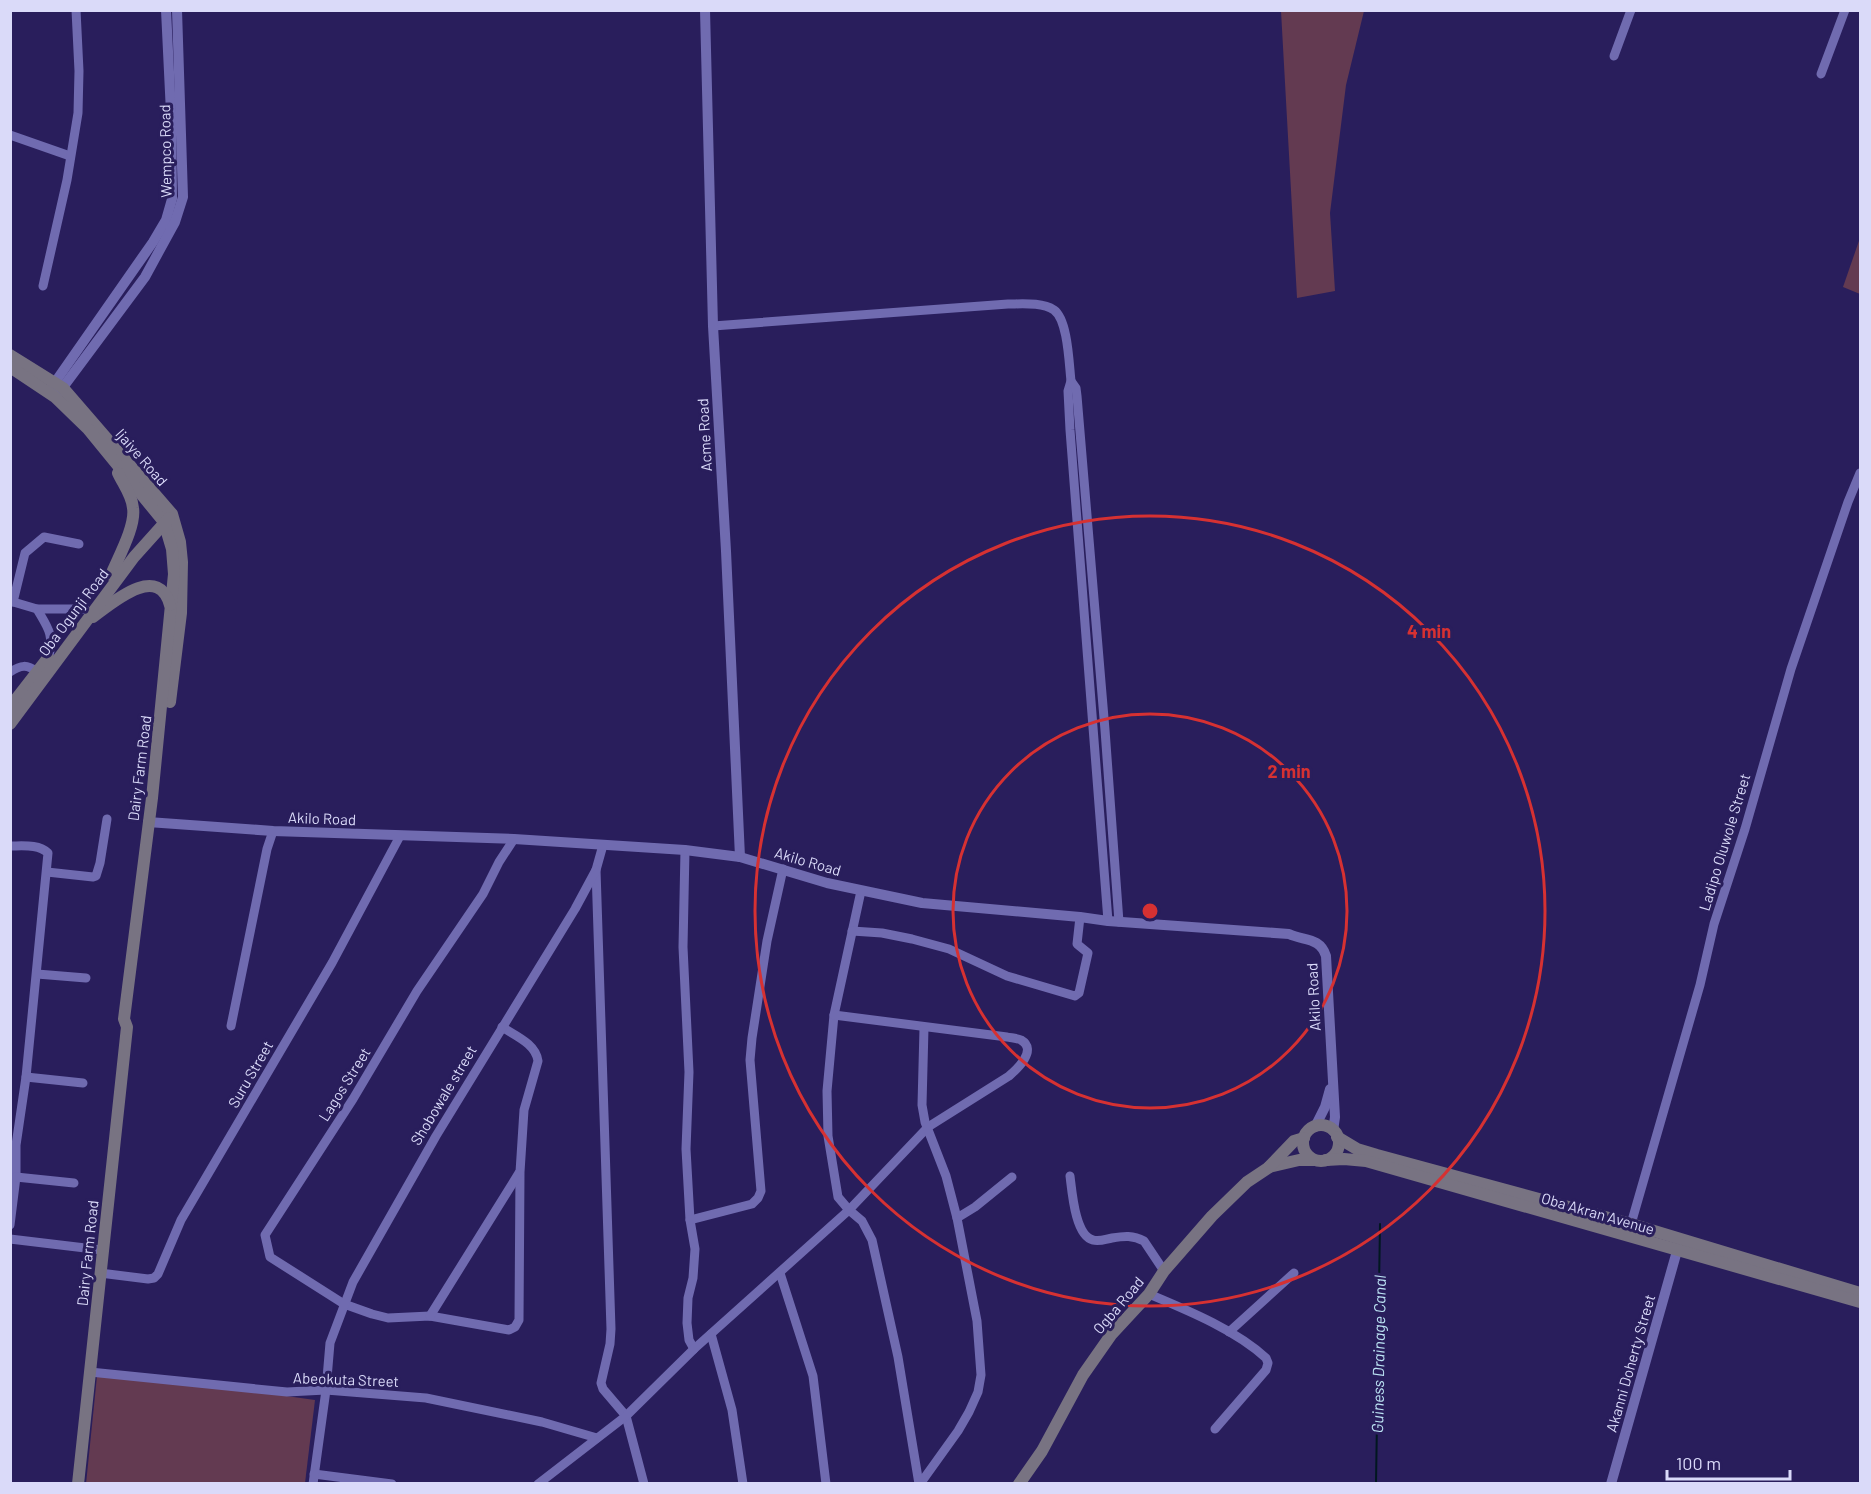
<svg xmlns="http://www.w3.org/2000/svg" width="1871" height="1494" font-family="Barlow,sans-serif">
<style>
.green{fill:#633a51}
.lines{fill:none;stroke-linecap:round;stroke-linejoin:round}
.stream{stroke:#011720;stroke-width:2}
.minor{stroke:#706bb0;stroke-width:9}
.tertiary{stroke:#706bb0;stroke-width:10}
.secondary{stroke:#787382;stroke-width:12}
.ring{fill:none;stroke:#d63132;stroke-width:3}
.labels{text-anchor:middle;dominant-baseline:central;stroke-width:6;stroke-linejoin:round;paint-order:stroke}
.street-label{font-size:15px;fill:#dadaf9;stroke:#291e5c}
.water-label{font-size:16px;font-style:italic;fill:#bce3f4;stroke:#291e5c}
.centre{fill:#d63132;stroke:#291e5c;stroke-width:3}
.ring-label{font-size:18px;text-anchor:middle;font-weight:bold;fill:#d63132;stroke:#291e5c;stroke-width:6;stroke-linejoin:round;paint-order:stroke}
</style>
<rect width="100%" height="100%" fill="#291e5c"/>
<g class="green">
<polygon points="1281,11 1364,11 1346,85 1330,213 1335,291 1297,298"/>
<polygon points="1860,238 1860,294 1843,287"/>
<polygon points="97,1376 200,1384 315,1400 305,1483 86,1484"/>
</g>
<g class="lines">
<polyline class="stream" points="1376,1484 1380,1224"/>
<g class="minor">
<polyline points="1614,56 1631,10"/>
<polyline points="1821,74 1845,10"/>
<polyline points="10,135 70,156"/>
<polyline points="43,286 67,180 78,113 79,71 76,10"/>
<path d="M713,326l295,-22c14,0 34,-2 46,6 14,10 15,54 17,71l-3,10 2,39 38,491"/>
<polyline points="1071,381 1076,388 1077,396 1105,730 1119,922"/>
<polyline points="10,601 37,609 85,609"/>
<polyline points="13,602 25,553 44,537 79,544"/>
<path d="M37,609c11,19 17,25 12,47"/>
<path d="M10,672c11,-7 17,-8 27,0"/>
<polyline points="603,845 596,870 611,1329 610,1344 601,1383 603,1389 626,1416 644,1484"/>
<path d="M10,846c13,0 29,-2 38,7l-22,224 -10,68v32l-6,48"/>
<polyline points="685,850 683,947 689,1072 686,1149 690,1220 695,1249 693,1278 688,1298 687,1323 689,1340 694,1349"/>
<polyline points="47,872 93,877 96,876 100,863 107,819"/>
<polyline points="861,891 834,1015 827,1091 828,1136 838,1197 849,1210 862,1221 872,1240 898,1357 919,1484"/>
<polyline points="852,931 882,933 912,939 949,949 1007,976 1075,996 1079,993 1088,953 1077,944 1080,917"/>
<polyline points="37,974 86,978"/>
<polyline points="231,1026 267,849 273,831"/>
<path d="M502,1027c14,9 34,17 36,34l-14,49 -4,62 -1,148 -4,7 -6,3 -79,-14 -42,2 -16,-4 -28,-10 -74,-47 -5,-22 88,-136 64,-108 66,-97 16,-32 15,-23"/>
<polyline points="26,1077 83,1083"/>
<path d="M1070,1176c2,15 5,60 23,64 6,2 13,-1 19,-2 12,-2 21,-3 32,3l20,30"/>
<polyline points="16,1177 74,1183"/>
<polyline points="957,1218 975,1207 1012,1177"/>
<polyline points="690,1220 752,1204 758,1198 761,1191 750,1060 752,1038 767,941 783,869"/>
<polyline points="1631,1224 1700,985 1714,924 1745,829 1791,669 1848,502 1860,473"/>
<polyline points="10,1239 102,1250"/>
<polyline points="100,1273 148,1279 154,1278 158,1274 181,1220 332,963 400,836"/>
<polyline points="780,1273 813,1376 826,1484"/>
<path d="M1149,1294c38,16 87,36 117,64l2,5 -2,7 -51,59"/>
<polyline points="430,1316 519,1173"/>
<polyline points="1229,1332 1294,1273"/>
<polyline points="711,1334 732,1410 743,1484"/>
<polyline points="90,1372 287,1392 326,1390 426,1398 542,1422 597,1438"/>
<polyline points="314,1474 392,1484"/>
<polyline points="313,1484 326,1390 330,1343 353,1282 436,1136 575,909 596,870"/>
<path d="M538,1484l88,-68 68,-67 155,-139 79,-83 81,-51c8,-7 29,-26 12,-36 -4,-2 -10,-2 -14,-3l-173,-22"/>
<polyline points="920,1484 958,1431 969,1412 978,1392 981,1375 977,1321 957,1218 946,1176 925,1122 922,1105 924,1028"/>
</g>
<g class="tertiary">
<polyline points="705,10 713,326 726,551 740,857"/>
<polyline points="51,388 153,242 166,220 172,199 171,113 166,10"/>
<polyline points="58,394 145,277 175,222 183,197 177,10"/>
<path d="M148,822l125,9 241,8 171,11 55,7 87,26 95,20 158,14 28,4 181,13c15,7 31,3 37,22l9,161 -2,14"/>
<polyline points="1315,1127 1325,1107 1330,1089"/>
<polyline points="1611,1484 1677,1251"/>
</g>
<g class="secondary">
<polyline points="10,355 63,388 172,514 180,542 182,562 181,613 170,702"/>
<polyline points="10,367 55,397 88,429 164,522 172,549 174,574 152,798 124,1019 127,1027 78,1484"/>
<path d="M111,575c7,-17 25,-49 22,-67 -1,-13 -10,-24 -15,-35"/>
<path d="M93,617c20,-15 65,-54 77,-12"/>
<polyline points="10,707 48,658"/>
<polyline points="10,724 134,557 169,518"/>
<circle cx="1321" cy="1143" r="18"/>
<polyline points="1337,1137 1357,1149 1377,1155 1631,1224 1860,1293"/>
<polyline points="1326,1160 1344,1159 1366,1161 1860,1302"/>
<polyline points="1269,1167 1299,1160 1314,1160"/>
<polyline points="1019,1484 1042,1451 1083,1375 1111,1335 1149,1294 1164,1271 1212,1216 1247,1182 1268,1168 1294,1141 1304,1138"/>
</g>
</g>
<g class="ring">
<circle cx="1150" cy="911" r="197"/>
<circle cx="1150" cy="911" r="395"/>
</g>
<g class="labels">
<g class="street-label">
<text transform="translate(165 151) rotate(-91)">Wempco Road</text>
<text transform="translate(704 435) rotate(-93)">Acme Road</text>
<text transform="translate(142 457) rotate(49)">Ijaiye Road</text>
<text transform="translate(73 612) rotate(-53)">Oba Ogunji Road</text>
<text transform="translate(139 768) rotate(-83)">Dairy Farm Road</text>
<text transform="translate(322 818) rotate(2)">Akilo Road</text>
<text transform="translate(1724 842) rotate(-73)">Ladipo Oluwole Street</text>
<text transform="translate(808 861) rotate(16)">Akilo Road</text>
<text transform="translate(1313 997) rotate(-93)">Akilo Road</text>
<text transform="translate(250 1074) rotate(-60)">Suru Street</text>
<text transform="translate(344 1084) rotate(-58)">Lagos Street</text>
<text transform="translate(443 1095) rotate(-59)">Shobowale street</text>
<text transform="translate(1598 1213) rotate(16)">Oba Akran Avenue</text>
<text transform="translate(87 1253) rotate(-84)">Dairy Farm Road</text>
<text transform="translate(1118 1305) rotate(-50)">Ogba Road</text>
<text transform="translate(1630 1363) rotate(-74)">Akanni Doherty Street</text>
<text transform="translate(346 1379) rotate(2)">Abeokuta Street</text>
</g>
<g class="water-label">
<text transform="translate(1378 1354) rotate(-89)">Guiness Drainage Canal</text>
</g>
</g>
<circle cx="1150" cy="911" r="9" class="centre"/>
<g class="ring-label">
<text x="1429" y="638">4 min</text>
<text x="1289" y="778">2 min</text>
</g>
<rect width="1871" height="1494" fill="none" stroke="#dadaf9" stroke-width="24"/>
<path d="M1667 1470v9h123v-9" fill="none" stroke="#dadaf9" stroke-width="3"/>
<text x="1676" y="1470" font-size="18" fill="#dadaf9" stroke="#291e5c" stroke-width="4.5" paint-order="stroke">100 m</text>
</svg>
